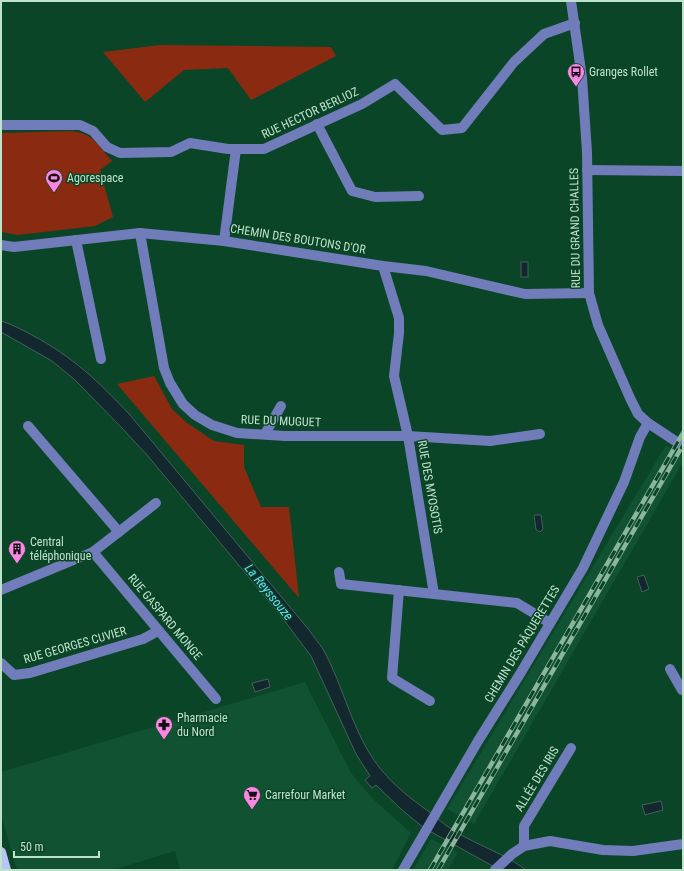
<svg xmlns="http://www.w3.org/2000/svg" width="684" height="871" font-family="'Roboto Condensed',sans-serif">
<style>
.built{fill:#105231}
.green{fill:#8a2b11}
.water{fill:#12282e;stroke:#46605d}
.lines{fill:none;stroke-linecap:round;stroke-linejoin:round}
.minor{stroke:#717cba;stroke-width:10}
.major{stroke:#bac5f7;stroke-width:10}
.rail-casing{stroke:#8bb59c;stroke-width:4.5}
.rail{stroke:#0a4527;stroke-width:3;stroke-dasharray:9;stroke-linecap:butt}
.labels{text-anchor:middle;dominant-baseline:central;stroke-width:3;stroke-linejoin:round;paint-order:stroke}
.poi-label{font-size:12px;fill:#bfe2cb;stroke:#0a4527;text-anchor:start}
.street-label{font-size:12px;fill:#bfe2cb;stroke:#0a4527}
.water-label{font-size:13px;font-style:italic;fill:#69daf5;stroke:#0a4527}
</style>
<rect width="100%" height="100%" fill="#0a4527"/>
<g class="built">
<polygon points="666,445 683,456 683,462 474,824 447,809"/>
<polygon points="305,682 351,773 372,798 411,833 392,870 180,870 175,851 113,870 17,870 1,815 1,772"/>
<polygon points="431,839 458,852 448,870 413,870"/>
</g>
<g class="green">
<polygon points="160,45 331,47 336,56 251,100 228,68 184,70 145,102 103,52"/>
<path d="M72,131c22,3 26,14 40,30l-12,9 13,47 -18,9 -77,9 -17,-3v-99z"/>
<polygon points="154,376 172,409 187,423 214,441 244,445 244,467 261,507 289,507 299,598 117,384"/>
</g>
<g class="water">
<rect x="521" y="262" width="7" height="15"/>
<path d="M1,321c11,3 21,9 31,14 41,22 66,46 98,80l179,215c4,6 10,13 14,19 21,38 29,83 56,118 14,18 31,31 49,44 12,10 23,19 37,26 20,11 43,19 61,33h-26l-76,-42 -22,-18 -26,-25 -4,3 -7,-8 5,-4 -14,-22 -45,-98 -34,-45 -130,-156 -26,-28 -46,-47 -23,-19 -51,-29z"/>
<polygon points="534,515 541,515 543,529 540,532 536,530"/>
<polygon points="644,575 649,589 642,592 637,577"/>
<polygon points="268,679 270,687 255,692 252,683"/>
<polygon points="661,801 663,810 645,815 642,805"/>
</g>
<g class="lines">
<g class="minor">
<polyline points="571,1 582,78 587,152 589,293 598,325 630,398 638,414 648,423 683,446"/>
<polyline points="317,124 352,191 375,197 419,196"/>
<polyline points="1,125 80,125 93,131 107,147 120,153 171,152 190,143 228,149 264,149 362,104 395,84 442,130 462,128 514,62 544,34 575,23"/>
<polyline points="587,170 683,171"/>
<polyline points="140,233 164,368 170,383 183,404 195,415 212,425 237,433 285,436 408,436 490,441 540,434"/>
<polyline points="76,240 101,359"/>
<polyline points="224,241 236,149"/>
<polyline points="1,245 14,247 140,233 224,241 383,266 426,271 525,294 589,293"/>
<polyline points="383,266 399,318 399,333 394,376 408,436 434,594 517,603 550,623"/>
<polyline points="28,426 119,532"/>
<polyline points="265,434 281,406"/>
<polyline points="93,552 216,699"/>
<polyline points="339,572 341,584 434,594"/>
<polyline points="1,590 93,552 156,503"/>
<polyline points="399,590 392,678 430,701"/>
<polyline points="1,663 14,675 30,673 143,639 158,631"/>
<polyline points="670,669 682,690 683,690"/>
<polyline points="524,846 524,826 571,748"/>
<polyline points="403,870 478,741 520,674 583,568 624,482 640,437 648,423"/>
<polyline points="495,870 512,854 524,846 550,841 603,850 633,851 683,844"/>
</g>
<polyline class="major" points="1,852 6,870"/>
<defs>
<g id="rail">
<polyline points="430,870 683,433"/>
<polyline points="438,870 683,445"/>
</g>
</defs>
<use href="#rail" class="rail-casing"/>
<use href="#rail" class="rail"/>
</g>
<defs>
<symbol id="bus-pin" viewBox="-11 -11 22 30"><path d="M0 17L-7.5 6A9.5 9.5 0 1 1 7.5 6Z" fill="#fc86e3" stroke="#0a4527"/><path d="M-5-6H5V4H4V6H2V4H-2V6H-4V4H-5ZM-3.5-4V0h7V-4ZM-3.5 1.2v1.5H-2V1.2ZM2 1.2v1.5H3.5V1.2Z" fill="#111"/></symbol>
<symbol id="stadium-pin" viewBox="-11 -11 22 30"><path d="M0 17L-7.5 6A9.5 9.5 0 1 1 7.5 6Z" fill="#fc86e3" stroke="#0a4527"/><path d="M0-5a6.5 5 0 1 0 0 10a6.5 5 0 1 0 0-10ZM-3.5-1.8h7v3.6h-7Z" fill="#111"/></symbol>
<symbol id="building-pin" viewBox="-11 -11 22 30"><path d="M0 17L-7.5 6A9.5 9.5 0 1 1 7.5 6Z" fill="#fc86e3" stroke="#0a4527"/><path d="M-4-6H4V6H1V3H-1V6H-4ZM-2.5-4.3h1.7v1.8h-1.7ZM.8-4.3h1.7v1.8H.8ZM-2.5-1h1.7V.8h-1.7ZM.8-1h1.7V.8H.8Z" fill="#111"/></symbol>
<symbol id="pharmacy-pin" viewBox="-11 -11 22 30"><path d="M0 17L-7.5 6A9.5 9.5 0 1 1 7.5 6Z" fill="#fc86e3" stroke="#0a4527"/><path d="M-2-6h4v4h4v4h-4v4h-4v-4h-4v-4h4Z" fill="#111"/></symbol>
<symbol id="supermarket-pin" viewBox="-11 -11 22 30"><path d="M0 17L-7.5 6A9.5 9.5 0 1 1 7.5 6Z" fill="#fc86e3" stroke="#0a4527"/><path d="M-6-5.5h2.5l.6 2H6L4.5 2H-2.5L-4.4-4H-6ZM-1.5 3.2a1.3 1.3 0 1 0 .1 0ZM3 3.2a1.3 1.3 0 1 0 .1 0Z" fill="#111"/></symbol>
</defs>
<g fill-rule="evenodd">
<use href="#bus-pin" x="566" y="62" width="20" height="27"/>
<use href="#stadium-pin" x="44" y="168" width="20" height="27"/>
<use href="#building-pin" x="7" y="539" width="20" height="27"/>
<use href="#pharmacy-pin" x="154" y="715" width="20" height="27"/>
<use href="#supermarket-pin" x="242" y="785" width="20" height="27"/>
</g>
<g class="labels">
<g class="poi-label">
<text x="589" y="72">Granges Rollet</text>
<text x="67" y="178">Agorespace</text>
<text x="30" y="542">Central<tspan x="30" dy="14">téléphonique</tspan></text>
<text x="177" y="718">Pharmacie<tspan x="177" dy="14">du Nord</tspan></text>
<text x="265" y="795">Carrefour Market</text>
</g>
<g class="street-label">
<text transform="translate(310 113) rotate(-25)">RUE HECTOR BERLIOZ</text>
<text transform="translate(575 228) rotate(-91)">RUE DU GRAND CHALLES</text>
<text transform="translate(298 239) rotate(9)">CHEMIN DES BOUTONS D'OR</text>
<text transform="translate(281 421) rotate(2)">RUE DU MUGUET</text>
<text transform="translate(430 487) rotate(80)">RUE DES MYOSOTIS</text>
<text transform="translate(165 617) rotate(50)">RUE GASPARD MONGE</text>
<text transform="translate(522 644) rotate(-59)">CHEMIN DES PÂQUERETTES</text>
<text transform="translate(75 645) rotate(-16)">RUE GEORGES CUVIER</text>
<text transform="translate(537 779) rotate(-59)">ALLÉE DES IRIS</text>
</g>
<g class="water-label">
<text transform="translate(269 592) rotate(51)">La Reyssouze</text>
</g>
</g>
<rect width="684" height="871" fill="none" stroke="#bfe2cb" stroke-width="4"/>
<path d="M14 851v6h85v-6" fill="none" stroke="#bfe2cb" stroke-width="2"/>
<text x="20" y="851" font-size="12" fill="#bfe2cb" stroke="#0a4527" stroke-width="3" paint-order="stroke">50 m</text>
</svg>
